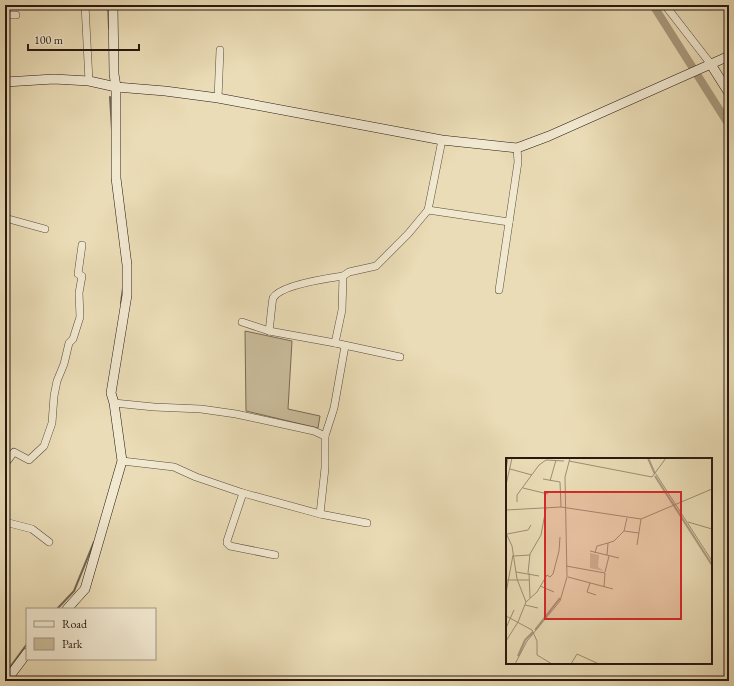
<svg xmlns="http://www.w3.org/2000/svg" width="734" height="686" font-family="'EB Garamond',serif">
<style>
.green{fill:#c9bb9a;stroke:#786a56}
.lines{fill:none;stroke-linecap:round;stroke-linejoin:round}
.stream{stroke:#746652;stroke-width:2}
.canal{stroke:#a89a7e;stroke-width:8}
.street-casing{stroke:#584a3a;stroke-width:8}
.secondary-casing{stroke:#271911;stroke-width:10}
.street{stroke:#f1e8d0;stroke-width:7}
.secondary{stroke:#f1e8d0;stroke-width:9}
.inset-river{fill:none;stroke:#a89a7e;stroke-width:2}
.inset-road{fill:none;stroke:#9c8e74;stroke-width:1}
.view{fill:#d62828;fill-opacity:0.15;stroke:#d62828;stroke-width:2}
.inset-edge{fill:none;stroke:#271911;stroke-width:2}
</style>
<rect width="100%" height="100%" fill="#eadcb6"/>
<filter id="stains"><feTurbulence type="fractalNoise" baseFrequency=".005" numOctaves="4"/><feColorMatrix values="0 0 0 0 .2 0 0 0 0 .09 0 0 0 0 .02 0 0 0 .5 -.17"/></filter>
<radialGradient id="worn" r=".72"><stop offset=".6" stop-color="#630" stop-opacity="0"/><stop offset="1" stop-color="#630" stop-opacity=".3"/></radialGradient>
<polygon class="green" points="245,331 292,341 288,409 320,416 318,428 246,411"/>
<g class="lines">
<g class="stream">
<polyline points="108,5 109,28"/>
<polyline points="110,97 112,130"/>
<polyline points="121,303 123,288"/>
<polyline points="57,609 74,591 94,542"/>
<polyline points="5,674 27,644"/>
</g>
<polyline class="canal" points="653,5 729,125"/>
<defs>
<g id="street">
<polyline points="85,5 89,81"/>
<polyline points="665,5 710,63"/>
<polyline points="5,15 16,15"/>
<polyline points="218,98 220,50"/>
<polyline points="428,210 509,222"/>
<polyline points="5,218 45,229"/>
<polyline points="499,290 518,162 517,148"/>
<polyline points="242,322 269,331 335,343 400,357"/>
<path d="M269,331c1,-5 3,-30 4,-33 7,-13 56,-20 70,-22"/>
<polyline points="335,343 342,310 343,276 349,272 376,266 408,234 428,210 442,140"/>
<polyline points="114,403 154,407 201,409 236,414 314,431 325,436 325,468 320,514"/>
<polyline points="325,436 334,408 345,346"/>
<polyline points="122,461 174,467 196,477 243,493 320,514 367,523"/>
<polyline points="5,464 14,452 29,460 44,446 52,423 54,396 57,381 64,364 69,343 73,339 80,317 79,293 82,276 78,274 82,245"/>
<polyline points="243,493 227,541 227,543 230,546 275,555"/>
<polyline points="5,522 32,529 49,542"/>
</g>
<g id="secondary">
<polyline points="710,63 729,93"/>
<polyline points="5,82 54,79 89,81 116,87 165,91 218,98 442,140 517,148 549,136 729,56"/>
<polyline points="67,609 85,589 122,461 114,403 111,393 127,295 127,265 116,178 116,87 114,74 113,5"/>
<polyline points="6,681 27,653"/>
</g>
</defs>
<use href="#street" class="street-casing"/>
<use href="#secondary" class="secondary-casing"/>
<use href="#street" class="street"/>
<use href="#secondary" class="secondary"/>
</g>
<g transform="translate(506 458)">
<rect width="206" height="206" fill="#eadcb6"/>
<path d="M84,95l9,2 -1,12 6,4 -14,-3z" fill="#c9bb9a"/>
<path class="inset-river" d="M142,0l7,16M149,18l57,89M29,172l25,-32M12,198l7,-16 8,-8"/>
<path class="inset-road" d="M63,3l83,16 14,-19M4,11l22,6M0,12l2,-12M150,16l56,87M37,21l17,3 1,25M44,23l6,-21M0,27l6,-27M17,30l25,6M11,44v-7l22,-30 7,-5 18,1M0,52l55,-3 80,12 71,-30M182,64l24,7M118,73l15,2M1,76l21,-4 3,-5M131,87l4,-26M84,93l29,7M89,95l2,-7 11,-3M101,97l1,-12 6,-2 10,-10 3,-13M8,98l16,-1M60,108l39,7 -1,14M10,114l23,4M99,114l4,-16M22,115l2,-19 11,-19 5,-27M23,115l1,25M62,119l45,12M0,122h23M84,125l-3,9 9,3M34,128l14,6M0,135l7,-38M20,144l11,-10 10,-17 3,2 3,-3 6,-23 1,-14M19,147l13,3M0,158l26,14 5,11v14l15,9M0,170l8,-18M0,183l12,-19 8,-20 -9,-23 -5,-33 -6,-13M9,206l12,-23 33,-40 7,-24 -2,-100 5,-19M65,206l6,-10 22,10"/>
<path class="view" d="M39,34h136v127h-136z"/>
<rect width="206" height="206" class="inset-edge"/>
</g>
<rect width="734" height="686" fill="none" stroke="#eadcb6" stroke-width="20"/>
<rect x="6" y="6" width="722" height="674" fill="none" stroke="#271911" stroke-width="2"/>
<rect x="10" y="10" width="714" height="666" fill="none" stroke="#271911"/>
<rect x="26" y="608" width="130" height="52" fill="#f1e8d0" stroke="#a09584"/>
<rect x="34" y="621" width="20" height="6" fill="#f1e8d0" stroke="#a09584"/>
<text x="62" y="628" font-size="12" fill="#271911">Road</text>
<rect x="34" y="638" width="20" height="12" fill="#c9bb9a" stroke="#a09584"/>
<text x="62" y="648" font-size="12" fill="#271911">Park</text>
<path d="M28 44v6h111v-6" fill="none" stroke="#271911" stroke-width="2"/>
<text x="34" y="44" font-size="12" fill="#271911" stroke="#f1e8d0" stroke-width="3" paint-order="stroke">100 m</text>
<rect width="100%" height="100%" filter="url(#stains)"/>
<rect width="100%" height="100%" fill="url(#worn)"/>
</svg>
